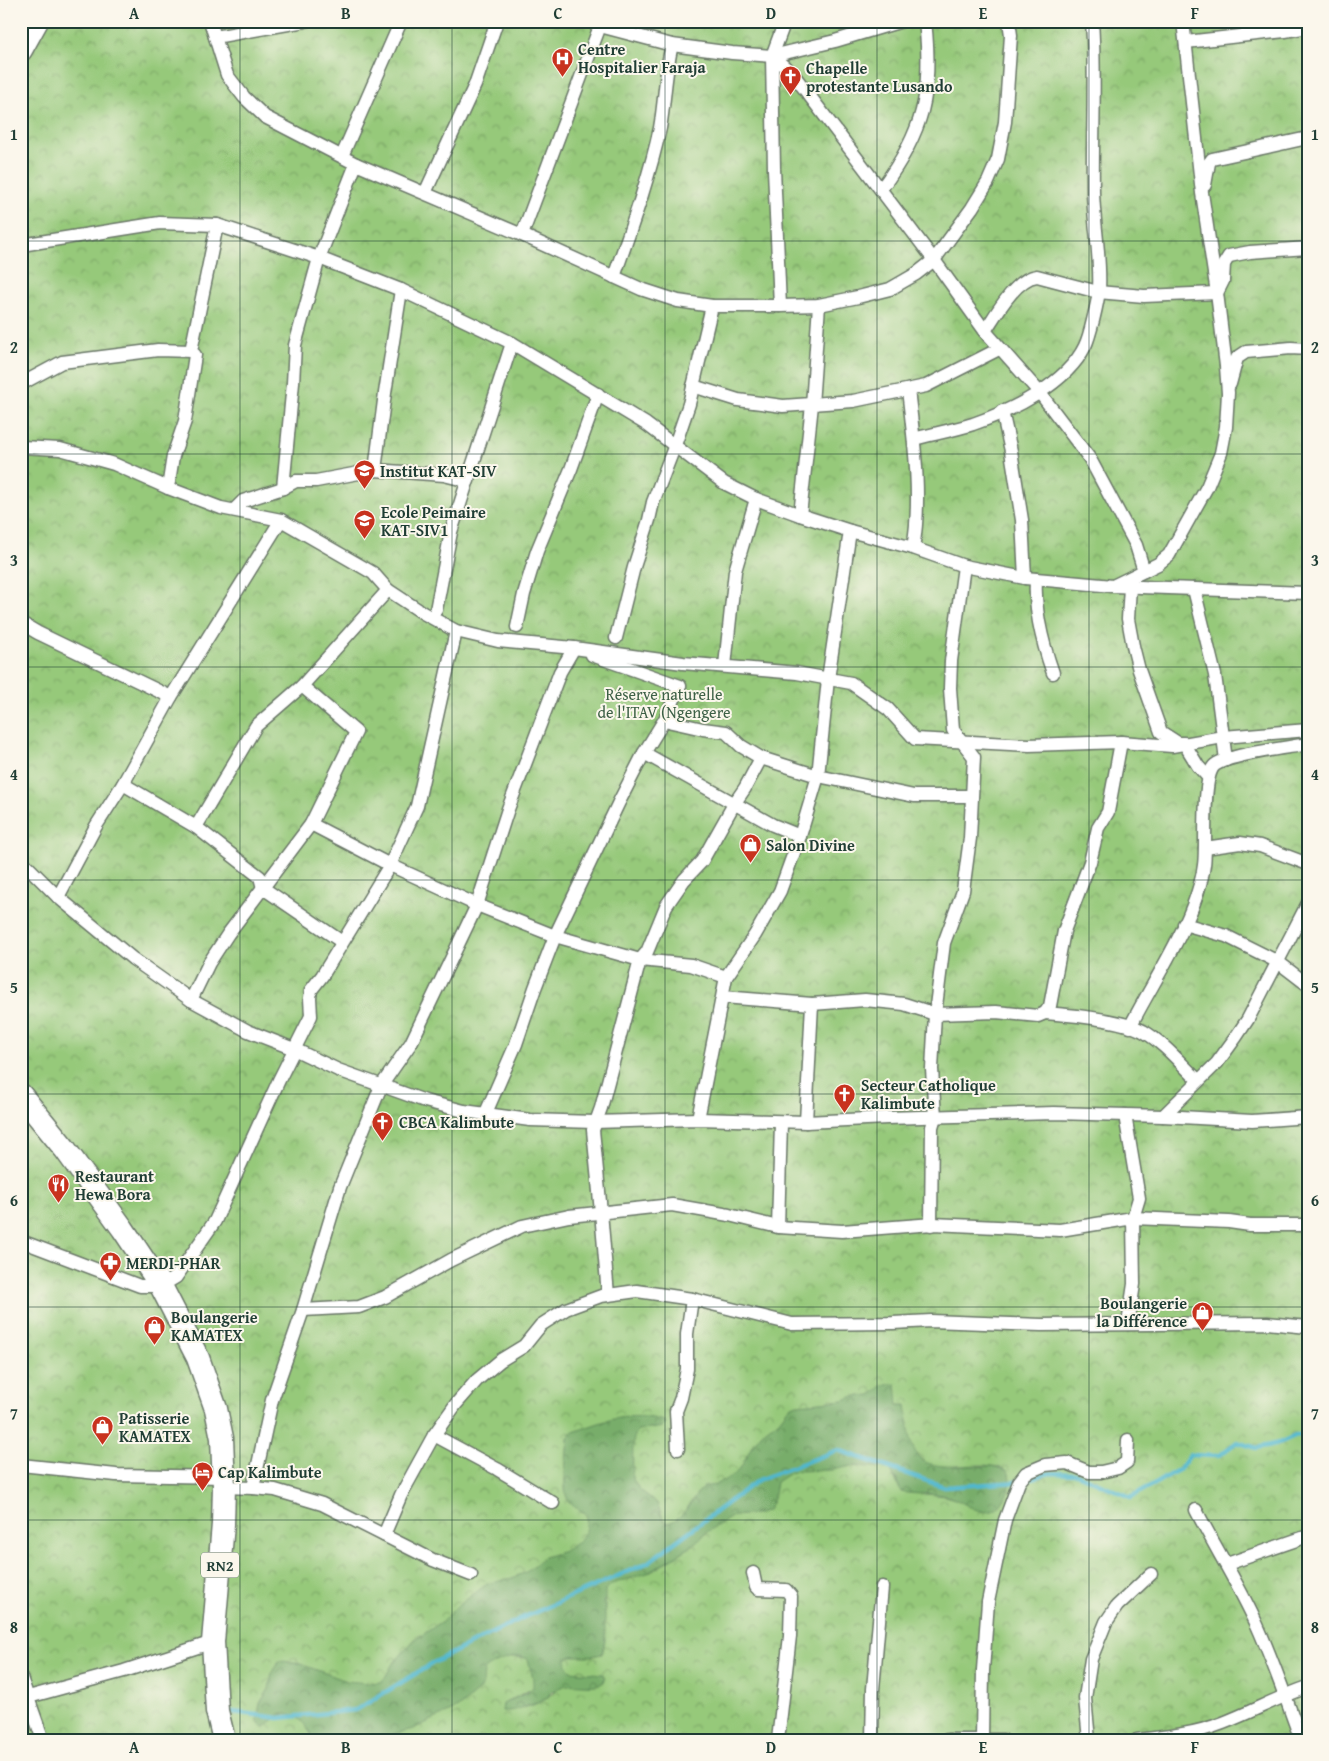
<svg xmlns="http://www.w3.org/2000/svg" width="1329" height="1761" font-family="'Gentium Book Plus',serif">
<style>
.forest{fill:url(#forest-crowns);stroke:#4c754f}
.park{fill:url(#park-crowns);stroke:#5a8357}
.lines{fill:none;stroke-linecap:round;stroke-linejoin:round}
.stream{stroke:#50b7ce;stroke-width:4.5}
.street-casing{stroke:#6a7768;stroke-width:15}
.highway-casing{stroke:#6a7768;stroke-width:25}
.street{stroke:#fff;stroke-width:12}
.highway{stroke:#fff;stroke-width:22}
.grid{fill:none;stroke:#1f3d34;stroke-width:1;stroke-opacity:0.55}
.labels{text-anchor:middle;dominant-baseline:central;stroke-width:4;stroke-linejoin:round;paint-order:stroke}
.shield{fill:#fbf7ec;stroke:#61756b;stroke-width:1}
.shield-label{font-size:15px;font-weight:bold;fill:#1f3d34}
.poi-label{font-size:16px;font-weight:bold;fill:#1f3d34;stroke:#fbf7ec;text-anchor:start}
.park-label{font-size:16px;fill:#3d6046;stroke:#fbf7ec}
.neatline{fill:none;stroke:#1f3d34;stroke-width:2}
.grid-label{font-size:16px;text-anchor:middle;font-weight:bold;fill:#1f3d34}
</style>
<defs>
<pattern id="forest-crowns" width="20" height="18" patternUnits="userSpaceOnUse" patternTransform="scale(1.25)"><rect width="20" height="18" fill="#78ad6a"/><path d="M2 6a3 3 0 1 1 6 0M12 15a3 3 0 1 1 6 0" fill="none" stroke="#628e58"/></pattern>
<pattern id="park-crowns" width="20" height="18" patternUnits="userSpaceOnUse" patternTransform="scale(1.25)"><rect width="20" height="18" fill="#96c97a"/><path d="M2 6a3 3 0 1 1 6 0M12 15a3 3 0 1 1 6 0" fill="none" stroke="#7aa465"/></pattern>
</defs>
<rect width="100%" height="100%" fill="#fbf7ec"/>
<filter id="ink" filterUnits="userSpaceOnUse"><feTurbulence type="fractalNoise" baseFrequency=".02" numOctaves="2"/><feDisplacementMap in="SourceGraphic" scale="10" xChannelSelector="R" yChannelSelector="G"/><feConvolveMatrix kernelMatrix="1 2 1 2 8 2 1 2 1" color-interpolation-filters="sRGB"/></filter>
<filter id="wash" filterUnits="userSpaceOnUse"><feTurbulence type="fractalNoise" baseFrequency=".0096" numOctaves="4" result="noise"/><feDisplacementMap in="SourceGraphic" scale="20" xChannelSelector="R" yChannelSelector="G"/><feGaussianBlur stdDeviation="1.12" result="paint"/><feColorMatrix in="noise" values="0 0 0 0 0 0 0 0 0 0 0 0 0 0 0 0 0 1.4 0 .05"/><feComposite in="paint" operator="in"/></filter>
<g filter="url(#wash)">
<rect width="100%" height="100%" fill="#f5e3c9"/>
<path class="forest" d="M897,1384l1,21h8l6,39 40,22h41l15,5c7,13 -5,42 -22,41 -14,-1 -23,-10 -36,-15 -15,-5 -33,-2 -49,-5l-6,-15 -43,-11 -20,4 -35,1 -21,11 -3,18 -5,10 -11,4 -24,2 -25,16 -19,16 -85,52c2,19 3,36 -2,54l-10,2h-21v15l32,3 2,4 -2,5 -6,3 -19,-1 -26,6 -5,7 -7,4 -32,10 -6,-1 1,-7 25,-12 5,-13 -5,-20 -8,-3 -10,2 -27,26 -4,6 -21,18 -45,21 -41,11h-58l-4,-9 -26,-17 -21,14 -6,-8 3,-17 9,-14 3,-17 7,-11 16,1 52,19 33,1 4,-3 8,-14 22,-25 28,-18 13,-14 32,-25 25,-5 14,-6 18,-15 20,-6 21,-38c-6,-4 -15,-7 -18,-15 -5,-10 0,-47 1,-60l3,-5c32,-12 59,-23 93,-12l1,3 -2,3 -25,4c-7,15 -4,31 -6,47l7,11 18,14 6,15 4,5c17,-3 25,-25 36,-36l12,-2 26,-18 12,-23 9,-11 17,-13 10,-13 8,-3 46,-4 12,-4 16,-1 12,-10z"/>
<path class="park" d="M21,21h1287v1719h-936l41,-11 45,-21 21,-18 4,-6 1,-14c13,-8 29,-17 44,-11l5,20v9l-30,16 -1,7c9,2 37,-7 44,-12 6,-5 8,-9 15,-12 13,-6 29,2 42,-4l2,-5 -2,-4 -32,-3c-5,-5 -7,-11 0,-15h21l10,-2 3,-13v-51l7,-6 39,-12 38,-24 18,-16 26,-16 24,-2 11,-4 5,-10 3,-18 14,-9 7,-2 35,-1 20,-4 38,2 11,24c16,3 31,1 47,5 14,3 25,15 40,15 16,-1 26,-29 20,-41 -5,-2 -10,-5 -15,-5 -18,-4 -62,7 -74,-9 -11,-13 -10,-36 -13,-52h-8l-2,-21 -13,1 -12,10 -16,1 -12,4 -46,4 -8,3 -10,13 -17,13 -9,11 -12,23 -7,8 -19,10 -12,2c-11,11 -19,33 -36,36l-4,-5 -6,-15 -18,-14 -7,-11c2,-15 -1,-30 3,-44l3,-3 25,-4 2,-3 -1,-3c-34,-11 -61,0 -93,12l-3,5c-1,13 -6,50 -1,60 3,8 12,11 18,15l2,4 -2,15 -5,9 -16,10 -20,6 -18,15 -14,6 -25,6 -32,24 -13,14 -28,18 -22,25 -8,14 -4,3 -12,1 -21,-2 -52,-19 -16,-1 -7,11 -3,17 -9,14 -3,17 6,8c6,-4 14,-12 21,-14 14,-3 25,16 30,26h-293z"/>
<g class="lines">
<g class="stream">
<polyline points="1024,1480 1050,1473 1077,1474 1131,1497 1180,1469 1190,1455 1218,1456 1237,1442 1257,1448 1279,1443 1297,1435 1308,1437"/>
<polyline points="225,1711 279,1718 356,1710 433,1663 520,1619 647,1563 758,1480 838,1450 945,1487 1017,1482"/>
</g>
</g>
</g>
<g filter="url(#ink)">
<g class="lines">
<defs>
<g id="street">
<polyline points="210,21 227,75 244,97 265,117 356,164 522,235 641,289 678,301 712,306 780,306 819,305 858,297 890,289 916,274 934,260 972,208 988,182 998,159 1005,122 1011,35 1009,21"/>
<polyline points="589,21 600,26 672,45 732,53 772,56 793,74 934,260 985,331 1040,393 1090,459 1136,545 1144,571"/>
<polyline points="215,37 305,21"/>
<polyline points="1186,42 1285,31 1308,27"/>
<polyline points="772,56 835,41 902,21"/>
<polyline points="342,156 401,21"/>
<polyline points="1205,185 1209,163 1212,159 1303,139 1308,140"/>
<path d="M881,189c43,-57 52,-97 44,-168"/>
<polyline points="425,193 475,85 497,21"/>
<polyline points="522,235 600,26"/>
<polyline points="21,245 160,223 217,225 319,258 401,290 512,343 646,424 724,483 756,499 800,515 850,531 913,548 964,566 1025,578 1113,586 1308,593"/>
<path d="M614,277c17,-49 35,-98 46,-149 5,-28 5,-56 12,-83"/>
<polyline points="780,306 774,169 772,56 785,21"/>
<path d="M985,331c11,-17 31,-53 52,-55l61,16 46,4 73,-3 6,-12 1,-17 5,-8 21,-4 58,-4"/>
<polyline points="21,384 62,362 158,350 191,351"/>
<polyline points="1230,384 1237,358 1246,352 1291,348 1308,349"/>
<polyline points="693,386 738,400 783,406 853,401 926,386 999,349"/>
<path d="M908,390c6,50 14,109 5,158"/>
<polyline points="1002,411 1011,451 1022,520 1025,578"/>
<path d="M914,439c19,-5 40,-9 59,-15 38,-13 94,-40 112,-78 5,-10 13,-45 14,-56 2,-32 -5,-65 -6,-98 -1,-57 3,-114 -1,-171"/>
<polyline points="21,447 60,449 114,464 168,488 221,508 281,520 373,573 388,590 423,613 456,631 498,641 574,648 683,663 797,673 851,683 888,709 915,739 1029,745 1121,742 1172,746 1223,737 1308,730"/>
<polyline points="375,470 385,393 401,290"/>
<polyline points="168,488 173,456 185,421 195,355 191,351 217,225"/>
<polyline points="283,488 293,383 295,345 319,258 356,164"/>
<polyline points="234,510 243,501 283,488 296,481 316,481 375,470 444,475 468,481"/>
<polyline points="800,515 812,405 819,305"/>
<path d="M1036,579c-2,32 6,63 17,94"/>
<polyline points="1115,585 1158,564 1169,555 1207,487 1221,453 1226,427 1228,393 1226,366 1217,293 1202,193 1183,21"/>
<polyline points="1130,587 1128,619 1133,646 1139,670 1161,732 1178,743 1184,743 1198,766 1208,777"/>
<polyline points="1194,589 1215,675 1226,760"/>
<polyline points="436,610 451,532 512,343"/>
<polyline points="21,623 38,633 171,697"/>
<polyline points="517,627 524,594 537,551 571,469 598,394"/>
<polyline points="616,638 634,567 649,520 653,502 675,445 689,404 712,306"/>
<polyline points="725,666 735,571 756,499"/>
<polyline points="665,719 672,722 703,729 726,732 741,746 761,758 818,776 914,796 971,796"/>
<polyline points="644,753 773,825 800,836"/>
<polyline points="123,784 196,827 260,877 263,888 342,942"/>
<polyline points="311,824 390,865 477,905 555,936 640,960 691,965 726,977"/>
<polyline points="196,827 256,726 302,686 388,590"/>
<polyline points="1205,848 1240,843 1260,846 1308,864"/>
<polyline points="21,860 58,897 133,959 191,1000 248,1031 294,1049 338,1070 425,1101 464,1111 530,1120 594,1122 698,1119 806,1122 887,1118 1054,1113 1163,1116 1252,1121 1308,1117"/>
<polyline points="58,897 96,826 123,784 171,697 281,520"/>
<polyline points="1184,924 1226,936 1278,962 1308,985"/>
<polyline points="723,997 812,1004 865,1000 904,1004 935,1014 996,1012 1038,1016 1045,1013 1050,1006 1064,931 1090,862 1098,828 1108,812 1121,742"/>
<polyline points="191,1000 209,963 228,934 311,824 356,732 302,686"/>
<path d="M1045,1013c27,2 75,6 98,18 21,12 38,33 55,49"/>
<path d="M1130,1027c24,-48 67,-109 74,-162 3,-19 -3,-89 11,-100 15,-11 72,-17 93,-21"/>
<polyline points="485,1115 516,1044 535,988 555,936 619,802 644,753 665,719 680,686 592,655"/>
<polyline points="1125,1115 1139,1198 1133,1218 1134,1284 1128,1324"/>
<polyline points="1163,1116 1217,1063 1236,1037 1248,1019 1308,903"/>
<polyline points="698,1119 726,977 755,935 780,891 800,836 818,776 828,679 850,531"/>
<polyline points="806,1122 812,1004"/>
<polyline points="931,1225 932,1127 935,1117 932,1069 935,1014 944,943 963,891 970,838 974,757 953,730 950,688 951,661 964,566"/>
<polyline points="778,1227 781,1123"/>
<polyline points="21,1241 140,1286 161,1286 176,1277 215,1221 279,1080 311,1016 310,998 311,990 322,976 390,865 417,806 456,631"/>
<polyline points="608,1295 601,1212 593,1130 601,1108 640,960 647,952 666,906 684,880 702,861 734,804 745,788 761,758"/>
<polyline points="303,1310 359,1307 385,1297 451,1260 522,1226 569,1216 672,1205 729,1215 778,1227 842,1231 933,1224 1060,1230 1133,1218 1229,1222 1250,1225 1308,1225"/>
<polyline points="434,1435 497,1469 553,1503"/>
<polyline points="678,1449 676,1411 681,1398 687,1369 687,1334 692,1299"/>
<polyline points="21,1465 116,1475 224,1477"/>
<polyline points="224,1487 253,1488 272,1400 303,1310 340,1187 381,1086 411,1043 477,905 508,809 560,672 574,648"/>
<polyline points="253,1488 275,1490 322,1504 433,1560 471,1575"/>
<path d="M1196,1510c20,39 43,75 61,115 17,38 30,76 44,115"/>
<polyline points="384,1535 401,1495 434,1435 456,1404 477,1380 501,1360 524,1346 541,1325 566,1309 601,1296 637,1291 692,1299 792,1324 893,1323 931,1321 1041,1325 1267,1323 1308,1327"/>
<polyline points="1227,1564 1308,1536"/>
<polyline points="753,1573 756,1587 758,1589 786,1590 791,1596 790,1636 778,1740"/>
<polyline points="21,1678 43,1740"/>
<polyline points="21,1699 124,1671 213,1642"/>
<polyline points="982,1739 983,1670 988,1602 1005,1520 1019,1482 1026,1473 1045,1465 1067,1463 1089,1472 1101,1472 1118,1468 1127,1462 1128,1440"/>
<polyline points="872,1740 873,1689 882,1587"/>
<polyline points="947,1740 1003,1740"/>
<polyline points="1089,1740 1085,1698 1091,1659 1106,1622 1117,1606 1151,1574"/>
<path d="M1137,1740c29,-3 58,-6 86,-17 29,-11 55,-26 85,-36"/>
</g>
<g id="highway">
<polyline points="21,50 37,21"/>
<polyline points="21,1095 65,1149 123,1229 161,1286 198,1358 216,1409 222,1438 224,1487 223,1524 213,1642 217,1711 224,1740"/>
</g>
</defs>
<use href="#street" class="street-casing"/>
<use href="#highway" class="highway-casing"/>
<use href="#street" class="street"/>
<use href="#highway" class="highway"/>
</g>
</g>
<path class="grid" d="M240,21v1719M452,21v1719M665,21v1719M877,21v1719M1089,21v1719M21,241h1287M21,454h1287M21,667h1287M21,880h1287M21,1094h1287M21,1307h1287M21,1520h1287"/>
<defs>
<symbol id="hospital-pin" viewBox="-11 -11 22 30"><path d="M0 17L-7.5 6A9.5 9.5 0 1 1 7.5 6Z" fill="#c8321e" stroke="#fbf7ec"/><path d="M-5-5h3v3.5h4V-5h3V5h-3V1.5h-4V5h-3Z" fill="#fff"/></symbol>
<symbol id="church-pin" viewBox="-11 -11 22 30"><path d="M0 17L-7.5 6A9.5 9.5 0 1 1 7.5 6Z" fill="#c8321e" stroke="#fbf7ec"/><path d="M-1.2-6h2.4v3.5h3.3v2.4h-3.3V6h-2.4V-.1h-3.3v-2.4h3.3Z" fill="#fff"/></symbol>
<symbol id="school-pin" viewBox="-11 -11 22 30"><path d="M0 17L-7.5 6A9.5 9.5 0 1 1 7.5 6Z" fill="#c8321e" stroke="#fbf7ec"/><path d="M0-5L7-2L0 1L-7-2ZM-4 1L0 2.5L4 1V4Q0 6-4 4Z" fill="#fff"/></symbol>
<symbol id="shop-pin" viewBox="-11 -11 22 30"><path d="M0 17L-7.5 6A9.5 9.5 0 1 1 7.5 6Z" fill="#c8321e" stroke="#fbf7ec"/><path d="M-5-2.5h2.3a2.7 3.5 0 0 1 5.4 0H5L5.5 6h-11ZM-1.5-2.5h3a1.5 2.3 0 0 0-3 0Z" fill="#fff"/></symbol>
<symbol id="restaurant-pin" viewBox="-11 -11 22 30"><path d="M0 17L-7.5 6A9.5 9.5 0 1 1 7.5 6Z" fill="#c8321e" stroke="#fbf7ec"/><path d="M-5-6h1v4h1v-4h1v4h1v-4h1v5L-1.5 .5V6h-2V.5L-5-1ZM5-6V6H3V1.5H1.5Q1.5-4 5-6Z" fill="#fff"/></symbol>
<symbol id="pharmacy-pin" viewBox="-11 -11 22 30"><path d="M0 17L-7.5 6A9.5 9.5 0 1 1 7.5 6Z" fill="#c8321e" stroke="#fbf7ec"/><path d="M-2-6h4v4h4v4h-4v4h-4v-4h-4v-4h4Z" fill="#fff"/></symbol>
<symbol id="hotel-pin" viewBox="-11 -11 22 30"><path d="M0 17L-7.5 6A9.5 9.5 0 1 1 7.5 6Z" fill="#c8321e" stroke="#fbf7ec"/><path d="M-6-4.5h1.5V1H6V5H4.5V3h-9V5H-6ZM-4 0a1.8 1.8 0 1 1 3.6 0ZM.5 0V-2.5h3Q6-2.5 6 0Z" fill="#fff"/></symbol>
</defs>
<g fill-rule="evenodd">
<use href="#hospital-pin" x="550" y="46" width="25" height="34"/>
<use href="#church-pin" x="778" y="64" width="25" height="34"/>
<use href="#school-pin" x="352" y="458" width="25" height="34"/>
<use href="#school-pin" x="352" y="508" width="25" height="34"/>
<use href="#shop-pin" x="738" y="832" width="25" height="34"/>
<use href="#church-pin" x="832" y="1082" width="25" height="34"/>
<use href="#church-pin" x="370" y="1110" width="25" height="34"/>
<use href="#restaurant-pin" x="46" y="1172" width="25" height="34"/>
<use href="#pharmacy-pin" x="98" y="1250" width="25" height="34"/>
<use href="#shop-pin" x="1190" y="1300" width="25" height="34"/>
<use href="#shop-pin" x="142" y="1314" width="25" height="34"/>
<use href="#shop-pin" x="90" y="1414" width="25" height="34"/>
<use href="#hotel-pin" x="190" y="1460" width="25" height="34"/>
</g>
<g class="labels">
<rect class="shield" x="201" y="1552.5" width="38" height="25" rx="4"/>
<g class="shield-label">
<text x="220" y="1565">RN2</text>
</g>
<g class="poi-label">
<text x="578" y="49">Centre<tspan x="578" dy="18">Hospitalier Faraja</tspan></text>
<text x="806" y="68">Chapelle<tspan x="806" dy="18">protestante Lusando</tspan></text>
<text x="380" y="471">Institut KAT-SIV</text>
<text x="381" y="512">Ecole Peimaire<tspan x="381" dy="18">KAT-SIV1</tspan></text>
<text x="766" y="845">Salon Divine</text>
<text x="861" y="1085">Secteur Catholique<tspan x="861" dy="18">Kalimbute</tspan></text>
<text x="399" y="1122">CBCA Kalimbute</text>
<text x="75" y="1176">Restaurant<tspan x="75" dy="18">Hewa Bora</tspan></text>
<text x="126" y="1263">MERDI-PHAR</text>
<text x="1187" y="1303" text-anchor="end">Boulangerie<tspan x="1187" dy="18">la Différence</tspan></text>
<text x="171" y="1317">Boulangerie<tspan x="171" dy="18">KAMATEX</tspan></text>
<text x="119" y="1418">Patisserie<tspan x="119" dy="18">KAMATEX</tspan></text>
<text x="218" y="1472">Cap Kalimbute</text>
</g>
<g class="park-label">
<text x="664" y="694">Réserve naturelle<tspan x="664" dy="18">de l'ITAV (Ngengere</tspan></text>
</g>
</g>
<rect width="1329" height="1761" fill="none" stroke="#fbf7ec" stroke-width="55"/>
<rect x="28" y="28" width="1274" height="1706" class="neatline"/>
<g class="grid-label">
<text x="134" y="19">A</text>
<text x="346" y="19">B</text>
<text x="558" y="19">C</text>
<text x="771" y="19">D</text>
<text x="983" y="19">E</text>
<text x="1195" y="19">F</text>
<text x="14" y="140">1</text>
<text x="1315" y="140">1</text>
<text x="14" y="353">2</text>
<text x="1315" y="353">2</text>
<text x="14" y="566">3</text>
<text x="1315" y="566">3</text>
<text x="14" y="780">4</text>
<text x="1315" y="780">4</text>
<text x="14" y="993">5</text>
<text x="1315" y="993">5</text>
<text x="14" y="1206">6</text>
<text x="1315" y="1206">6</text>
<text x="14" y="1419">7</text>
<text x="1315" y="1419">7</text>
<text x="14" y="1633">8</text>
<text x="1315" y="1633">8</text>
<text x="134" y="1753">A</text>
<text x="346" y="1753">B</text>
<text x="558" y="1753">C</text>
<text x="771" y="1753">D</text>
<text x="983" y="1753">E</text>
<text x="1195" y="1753">F</text>
</g>
</svg>
